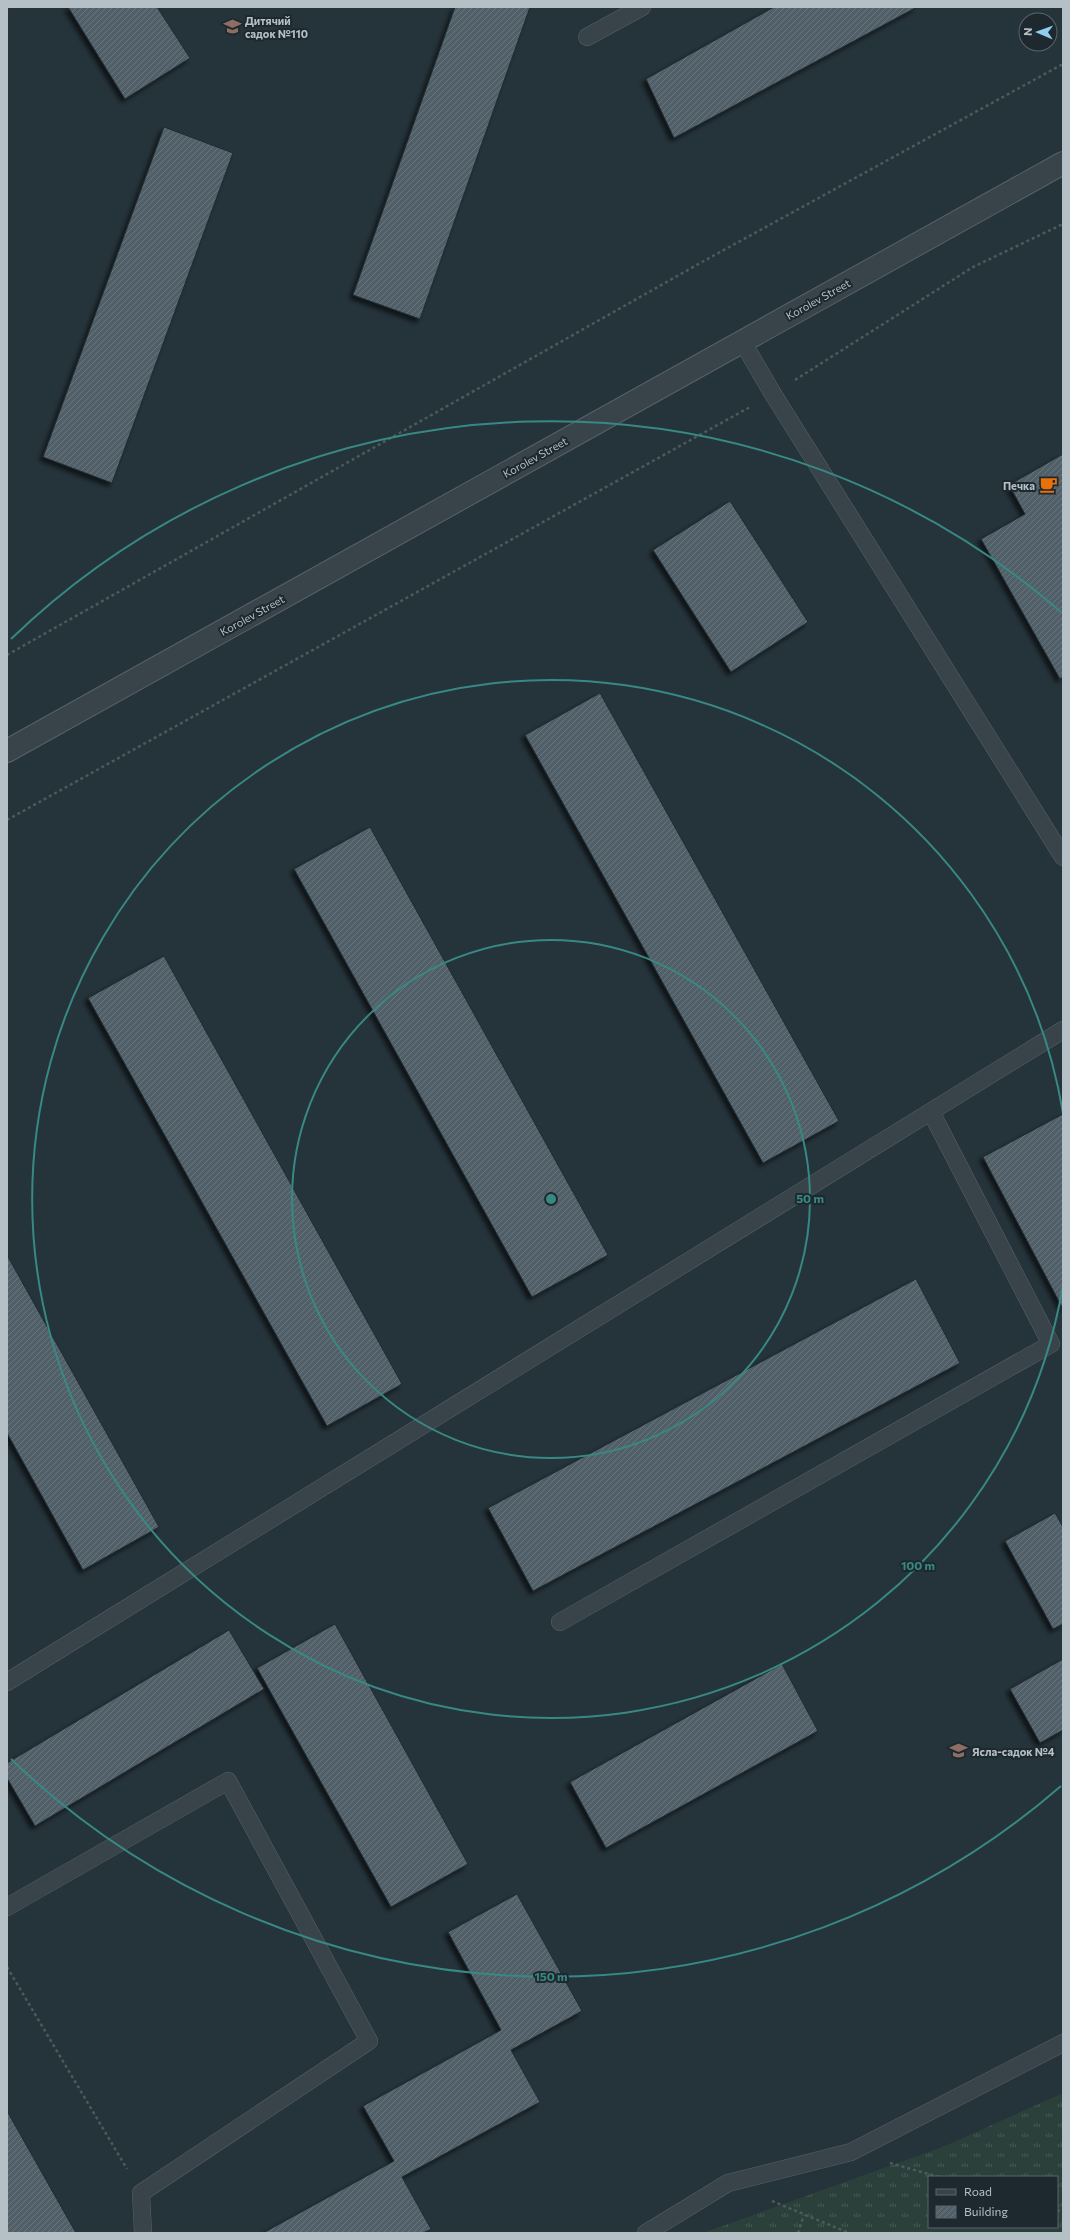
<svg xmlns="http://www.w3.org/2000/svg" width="1070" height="2240" font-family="Commissioner,sans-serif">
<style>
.grass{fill:url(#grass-tufts);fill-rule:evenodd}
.building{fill:url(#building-hatch);stroke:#202b31;filter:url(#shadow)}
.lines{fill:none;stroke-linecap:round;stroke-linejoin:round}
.service-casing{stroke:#576268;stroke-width:18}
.tertiary-casing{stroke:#576268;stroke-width:24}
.path{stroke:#495c59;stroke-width:2.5;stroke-dasharray:3 3;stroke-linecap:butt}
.service{stroke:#39444a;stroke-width:17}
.tertiary{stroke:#39444a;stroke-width:22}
.ring{fill:none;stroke:#388884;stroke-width:2}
.labels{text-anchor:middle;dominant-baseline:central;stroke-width:4;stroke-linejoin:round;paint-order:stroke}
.poi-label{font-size:11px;font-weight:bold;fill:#b4bfc6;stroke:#1e292f;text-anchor:start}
.street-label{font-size:11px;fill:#b4bfc6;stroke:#1e292f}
.centre{fill:#388884;stroke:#1e292f;stroke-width:2}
.ring-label{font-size:12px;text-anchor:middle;font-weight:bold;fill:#388884;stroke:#1e292f;stroke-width:4;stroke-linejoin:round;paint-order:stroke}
</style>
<defs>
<pattern id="grass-tufts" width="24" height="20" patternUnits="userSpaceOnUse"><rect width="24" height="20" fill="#2b403b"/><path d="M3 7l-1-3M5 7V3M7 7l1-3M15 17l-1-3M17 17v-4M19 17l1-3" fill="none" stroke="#475a56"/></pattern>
<pattern id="building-hatch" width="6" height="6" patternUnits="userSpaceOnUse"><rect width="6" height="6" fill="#516068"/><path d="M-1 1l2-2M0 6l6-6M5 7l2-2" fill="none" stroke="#68757c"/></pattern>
<filter id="shadow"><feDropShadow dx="-3.5" dy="3.5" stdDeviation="2" flood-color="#0009"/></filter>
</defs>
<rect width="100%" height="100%" fill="#25333a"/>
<path class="grass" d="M1063,2093v140h-360l242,-87zM929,2177h128v50h-128z"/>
<g class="building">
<polygon points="68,7 157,7 190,58 125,99"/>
<polygon points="455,7 530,7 420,319 353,295"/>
<polygon points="774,7 917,7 674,138 646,79"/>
<polygon points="164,127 233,153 112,483 43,457"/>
<polygon points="1063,454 1063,677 1060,679 981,539 1025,514 1009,485"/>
<polygon points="730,501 808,622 731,672 653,550"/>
<polygon points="600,693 839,1121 763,1163 525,735"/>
<polygon points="370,827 608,1255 532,1297 294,869"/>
<polygon points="164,956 402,1384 327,1426 88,998"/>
<polygon points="1063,1114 1063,1309 983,1157"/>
<polygon points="7,1255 159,1527 83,1570 7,1433"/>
<polygon points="916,1279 960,1363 533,1591 488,1508"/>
<polygon points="1055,1513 1063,1527 1063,1624 1053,1629 1005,1541"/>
<polygon points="335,1624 468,1864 391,1907 257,1668"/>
<polygon points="229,1630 264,1689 35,1826 7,1778 7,1763"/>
<polygon points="1063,1659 1063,1730 1040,1743 1010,1689"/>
<polygon points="782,1664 818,1731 606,1848 570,1782"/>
<polygon points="517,1894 582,2011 511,2050 540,2102 402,2177 431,2229 423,2233 263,2233 394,2161 363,2106 501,2030 448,1932"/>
<polygon points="7,2111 76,2233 7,2233"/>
</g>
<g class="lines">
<defs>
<g id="service">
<polyline points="587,37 642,7"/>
<polyline points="742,341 773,394 1063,857"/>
<polyline points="560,1622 1051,1344 931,1112"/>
<polyline points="7,1682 1063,1030"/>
<polyline points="7,1907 228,1781 369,2041 141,2193 143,2233"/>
<polyline points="646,2233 728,2183 851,2152 1063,2043"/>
</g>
<polyline id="tertiary" points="7,751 1063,163"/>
</defs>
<use href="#service" class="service-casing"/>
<use href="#tertiary" class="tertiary-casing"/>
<g class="path">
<polyline points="795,380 973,267 1063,224"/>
<polyline points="7,655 702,262 1063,64"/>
<polyline points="7,820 750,407"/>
<polyline points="7,1967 127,2169"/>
<polyline points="890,2163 939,2177"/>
<polyline points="772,2201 849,2233"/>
<polyline points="1057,2210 1063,2212"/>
<polyline points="798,2233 804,2215"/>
</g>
<use href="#service" class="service"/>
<use href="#tertiary" class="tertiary"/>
</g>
<g class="ring">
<circle cx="551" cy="1199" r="259"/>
<path d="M1063 1285A519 519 0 1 1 1063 1113"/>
<path d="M1061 1786A778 778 0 0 1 11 1759M11 639A778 778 0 0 1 1061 612"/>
</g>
<defs>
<symbol id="school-bare" viewBox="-9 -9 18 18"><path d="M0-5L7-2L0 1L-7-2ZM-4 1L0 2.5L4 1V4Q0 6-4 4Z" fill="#8d6e63" stroke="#1e292f" stroke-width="2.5" paint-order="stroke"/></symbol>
<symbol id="cafe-bare" viewBox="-9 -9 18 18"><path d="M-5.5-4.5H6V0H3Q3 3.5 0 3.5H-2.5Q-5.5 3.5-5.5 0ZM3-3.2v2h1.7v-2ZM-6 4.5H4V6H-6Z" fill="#e8710a" stroke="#1e292f" stroke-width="2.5" paint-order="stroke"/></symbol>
</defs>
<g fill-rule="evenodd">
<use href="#school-bare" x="220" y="14" width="25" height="25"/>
<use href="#cafe-bare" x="1036" y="472" width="25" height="25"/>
<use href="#school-bare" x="946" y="1738" width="25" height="25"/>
</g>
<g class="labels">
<g class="poi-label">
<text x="245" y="20">Дитячий<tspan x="245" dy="13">садок №110</tspan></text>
<text x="1035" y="485" text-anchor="end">Печка</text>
<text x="972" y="1751">Ясла-садок №4</text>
</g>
<g class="street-label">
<text transform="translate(818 299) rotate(-29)">Korolev Street</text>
<text transform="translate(535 457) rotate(-29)">Korolev Street</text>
<text transform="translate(252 615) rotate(-29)">Korolev Street</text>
</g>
</g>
<circle cx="551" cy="1199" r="6" class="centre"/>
<g class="ring-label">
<text x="810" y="1203">50 m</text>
<text x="918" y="1570">100 m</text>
<text x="551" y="1981">150 m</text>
</g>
<rect width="1070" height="2240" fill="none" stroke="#b4bfc6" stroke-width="16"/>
<rect x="928" y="2176" width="130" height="52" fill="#1e292f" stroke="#5a656b"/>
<rect x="936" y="2189" width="20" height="6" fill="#39444a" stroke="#5a656b"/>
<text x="964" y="2196" font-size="12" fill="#b4bfc6">Road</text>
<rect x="936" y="2206" width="20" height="12" fill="url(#building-hatch)" stroke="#5a656b"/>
<text x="964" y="2216" font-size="12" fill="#b4bfc6">Building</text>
<g transform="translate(1038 32) rotate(272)"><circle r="19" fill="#1e292f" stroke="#5a656b"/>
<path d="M0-3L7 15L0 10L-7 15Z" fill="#91cdee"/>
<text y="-6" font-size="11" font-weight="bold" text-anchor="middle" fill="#b4bfc6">N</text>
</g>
</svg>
